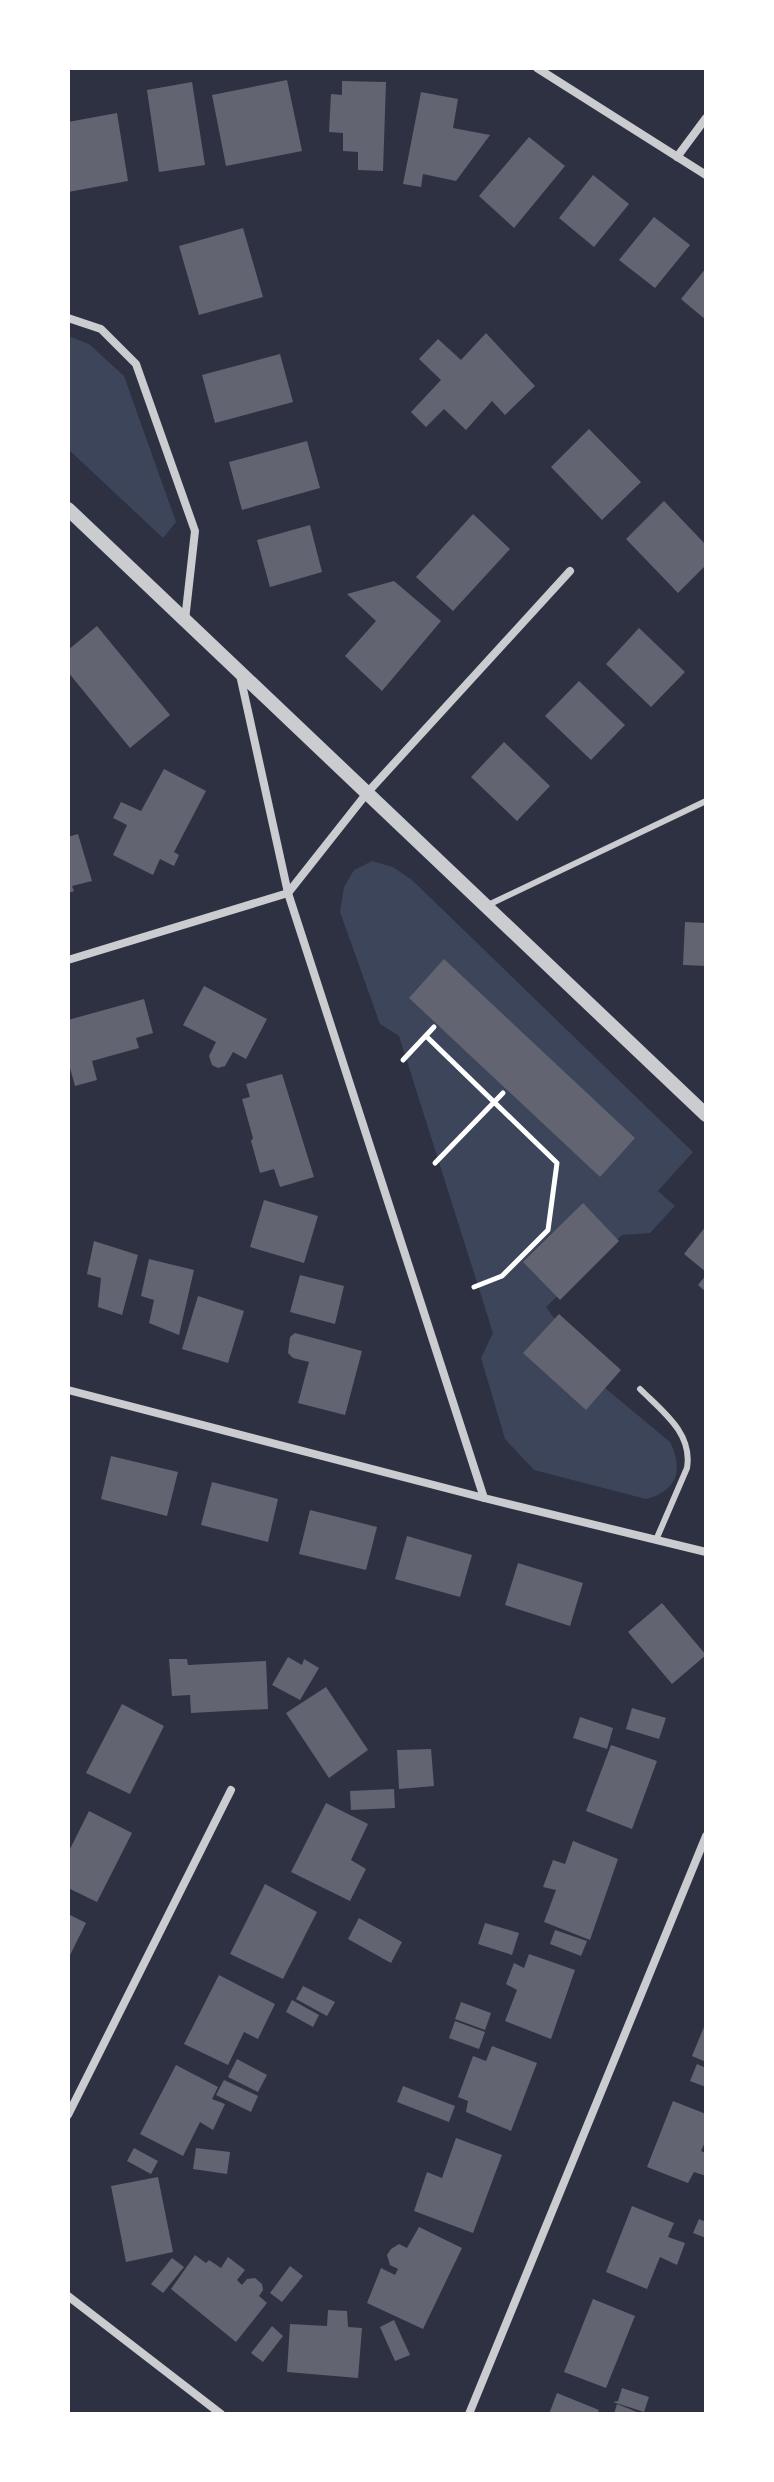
<svg xmlns="http://www.w3.org/2000/svg" width="774" height="2482" font-family="'Golos Text',sans-serif">
<style>
.green{fill:#3c4559}
.building{fill:#626471}
.lines{fill:none;stroke-linecap:round;stroke-linejoin:round}
.path{stroke:#fff;stroke-width:5}
.service{stroke:#caccd0;stroke-width:6}
.minor{stroke:#caccd0;stroke-width:8}
.tertiary{stroke:#caccd0;stroke-width:14}
</style>
<rect width="100%" height="100%" fill="#2d3142"/>
<g class="green">
<polygon points="68,336 89,344 124,376 176,522 163,538 68,449"/>
<path d="M372,861l21,6 19,13 281,272 -35,39 17,15 -25,27 -28,2 -76,72 59,81 65,54c14,28 7,49 -24,57l-112,-29 -29,-31 -24,-81 12,-25 -94,-297 -19,-12 -40,-112 4,-25 10,-17z"/>
</g>
<g class="building">
<polygon points="287,80 302,151 226,166 212,95"/>
<polygon points="342,81 386,82 383,171 358,170 358,152 343,151 343,133 329,132 331,94 342,95"/>
<polygon points="192,82 205,165 159,172 147,90"/>
<polygon points="421,92 458,99 453,128 490,135 456,181 423,174 421,187 403,184"/>
<polygon points="117,113 128,181 68,192 68,122"/>
<polygon points="529,137 565,166 514,228 479,196"/>
<polygon points="593,175 629,204 594,247 559,218"/>
<polygon points="654,217 690,245 655,288 619,260"/>
<polygon points="243,228 263,297 199,315 179,246"/>
<polygon points="706,268 706,320 681,299"/>
<polygon points="486,333 535,386 505,415 492,401 466,430 444,409 426,427 411,412 441,380 419,359 438,339 461,360"/>
<polygon points="280,354 293,402 215,423 202,375"/>
<polygon points="589,429 641,482 602,520 551,467"/>
<polygon points="307,441 320,488 242,510 229,462"/>
<polygon points="664,501 706,545 706,565 678,593 626,539"/>
<polygon points="473,514 510,549 453,611 416,577"/>
<polygon points="310,525 322,572 270,587 257,540"/>
<polygon points="394,581 441,621 382,691 345,656 376,621 347,594"/>
<polygon points="97,626 170,715 130,748 68,672 68,650"/>
<polygon points="639,628 685,672 651,707 606,664"/>
<polygon points="579,681 625,725 591,760 545,716"/>
<polygon points="504,742 550,786 517,821 471,777"/>
<polygon points="164,769 206,791 174,852 179,855 174,866 160,859 153,875 113,855 127,825 113,818 121,802 141,811"/>
<polygon points="78,834 92,881 72,886 74,891 68,893 68,837"/>
<polygon points="685,922 706,923 706,966 683,965"/>
<polygon points="444,959 635,1138 600,1177 409,998"/>
<polygon points="204,986 267,1019 246,1059 233,1052 225,1066 218,1068 212,1065 209,1056 216,1042 183,1025"/>
<polygon points="144,999 153,1033 136,1038 139,1048 92,1061 97,1080 75,1086 68,1061 68,1020"/>
<polygon points="282,1074 314,1177 280,1187 274,1169 260,1173 251,1141 253,1138 242,1099 250,1097 246,1084"/>
<polygon points="264,1200 318,1216 304,1263 250,1247"/>
<polygon points="583,1203 619,1241 560,1300 523,1262"/>
<polygon points="706,1226 706,1272 684,1254"/>
<polygon points="94,1241 138,1255 122,1315 98,1307 101,1278 87,1274"/>
<polygon points="149,1259 194,1270 179,1335 149,1323 154,1300 141,1296"/>
<polygon points="300,1275 344,1286 335,1324 290,1312"/>
<polygon points="706,1275 706,1292 698,1285"/>
<polygon points="198,1296 244,1311 228,1363 182,1349"/>
<polygon points="559,1314 621,1370 586,1410 523,1353"/>
<polygon points="295,1333 362,1351 345,1415 298,1403 309,1362 293,1358 288,1353 290,1337"/>
<polygon points="111,1456 178,1472 167,1516 101,1499"/>
<polygon points="212,1482 278,1499 268,1542 201,1525"/>
<polygon points="310,1510 377,1527 366,1570 299,1554"/>
<polygon points="407,1536 472,1555 460,1597 395,1579"/>
<polygon points="518,1563 583,1583 570,1626 505,1605"/>
<polygon points="662,1603 706,1655 672,1684 628,1632"/>
<polygon points="288,1657 302,1665 304,1659 319,1668 300,1700 272,1685"/>
<polygon points="169,1659 187,1659 188,1665 266,1661 268,1709 191,1713 190,1695 172,1696"/>
<polygon points="326,1687 368,1750 329,1778 286,1713"/>
<polygon points="122,1704 164,1726 130,1794 86,1773"/>
<polygon points="632,1708 666,1718 659,1739 626,1729"/>
<polygon points="580,1717 613,1728 607,1749 573,1738"/>
<polygon points="611,1745 657,1761 632,1829 586,1811"/>
<polygon points="431,1749 434,1786 399,1789 397,1750"/>
<polygon points="394,1789 395,1808 351,1810 350,1791"/>
<polygon points="326,1803 368,1824 351,1860 366,1869 350,1901 291,1872"/>
<polygon points="89,1811 132,1833 97,1902 68,1888 68,1853"/>
<polygon points="573,1841 618,1859 590,1940 544,1922 556,1890 543,1887 553,1860 565,1864"/>
<polygon points="265,1884 317,1912 283,1979 230,1954"/>
<polygon points="68,1914 86,1923 68,1959"/>
<polygon points="359,1918 402,1942 391,1963 348,1939"/>
<polygon points="485,1923 519,1933 512,1955 478,1944"/>
<polygon points="555,1930 587,1941 581,1956 550,1944"/>
<polygon points="529,1954 575,1970 551,2039 505,2021 517,1990 506,1984 514,1963 524,1968"/>
<polygon points="219,1975 275,2004 258,2039 244,2032 228,2065 184,2044"/>
<polygon points="303,1986 335,2002 327,2016 296,1999"/>
<polygon points="292,2000 319,2015 313,2027 286,2012"/>
<polygon points="461,2002 491,2013 485,2030 455,2019"/>
<polygon points="455,2021 485,2032 479,2049 449,2038"/>
<polygon points="706,2022 706,2062 692,2056"/>
<polygon points="492,2046 537,2063 511,2131 466,2112 468,2101 458,2097 473,2056 486,2061"/>
<polygon points="237,2059 267,2075 258,2092 228,2077"/>
<polygon points="697,2064 706,2068 706,2087 690,2081"/>
<polygon points="176,2065 218,2087 212,2099 225,2104 213,2130 200,2122 183,2156 140,2134"/>
<polygon points="224,2080 258,2096 251,2112 216,2095"/>
<polygon points="403,2086 455,2106 449,2122 397,2102"/>
<polygon points="673,2101 706,2114 706,2140 701,2151 706,2153 706,2176 694,2172 688,2183 647,2167"/>
<polygon points="456,2138 502,2155 473,2233 414,2211 427,2172 442,2178"/>
<polygon points="134,2148 158,2161 151,2174 127,2161"/>
<polygon points="196,2148 230,2152 227,2174 193,2169"/>
<polygon points="158,2177 173,2252 126,2262 111,2186"/>
<polygon points="632,2206 674,2223 668,2237 685,2243 677,2265 660,2257 647,2289 606,2272"/>
<polygon points="699,2219 706,2222 706,2238 693,2233"/>
<polygon points="419,2227 462,2248 423,2329 367,2303 381,2268 395,2275 398,2269 390,2265 387,2255 391,2249 399,2244 407,2248"/>
<polygon points="195,2255 206,2263 209,2260 221,2268 228,2257 245,2270 237,2280 242,2285 247,2279 255,2278 262,2284 263,2290 259,2296 267,2303 236,2342 171,2289"/>
<polygon points="172,2258 184,2267 163,2293 151,2284"/>
<polygon points="290,2266 303,2276 282,2302 270,2293"/>
<polygon points="593,2299 635,2316 606,2388 564,2372"/>
<polygon points="328,2310 347,2311 348,2327 362,2328 358,2378 287,2372 290,2324 327,2326"/>
<polygon points="394,2320 410,2355 395,2361 380,2327"/>
<polygon points="272,2326 283,2336 263,2362 251,2353"/>
<polygon points="622,2388 649,2397 644,2412 613,2402 618,2401"/>
<polygon points="557,2393 599,2410 597,2414 549,2414"/>
<polygon points="617,2404 642,2414 614,2414"/>
</g>
<g class="lines">
<g class="path">
<polyline points="426,1036 557,1163 548,1230 502,1276 474,1287"/>
<polyline points="403,1060 434,1027"/>
<polyline points="435,1163 503,1093"/>
</g>
<g class="service">
<polyline points="486,906 706,801"/>
<path d="M640,1389c22,22 53,44 47,79l-31,72"/>
</g>
<g class="minor">
<polyline points="537,68 706,175"/>
<polyline points="677,157 706,118"/>
<polyline points="68,318 101,329 136,364 195,531 185,620"/>
<polyline points="240,675 288,893 484,1498"/>
<polyline points="68,960 288,893 367,793 570,571"/>
<polyline points="68,1390 484,1498 706,1552"/>
<polyline points="68,2115 231,1790"/>
<polyline points="68,2296 221,2414"/>
<polyline points="469,2414 706,1836"/>
</g>
<polyline class="tertiary" points="68,509 706,1115"/>
</g>
<rect width="774" height="2482" fill="none" stroke="#ffffff" stroke-width="140"/>
</svg>
